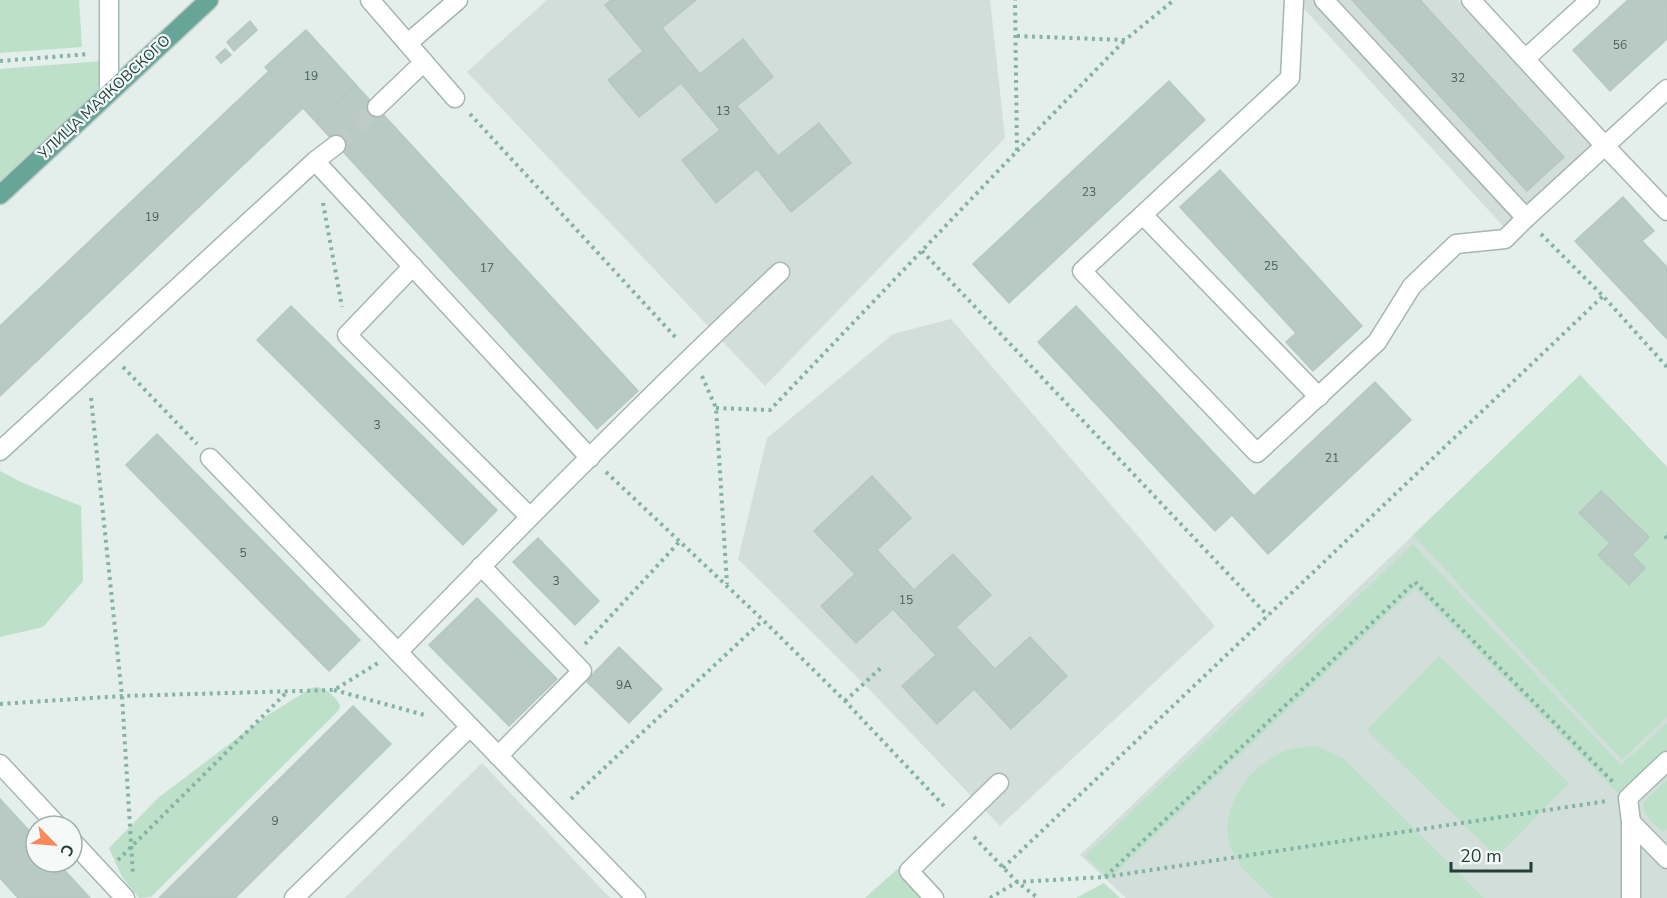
<svg xmlns="http://www.w3.org/2000/svg" width="1667" height="898" font-family="'Nunito Sans',sans-serif">
<style>
.built{fill:#d2ded9}
.green{fill:#bce0c8}
.building{fill:#b9c9c3;stroke:#b6c8c2;stroke-width:1.5}
.lines{fill:none;stroke-linecap:round;stroke-linejoin:round}
.minor-tunnel{stroke:#bdcbc7;stroke-width:18;stroke-dasharray:18 9;stroke-linecap:butt}
.minor-casing{stroke:#a6b6b2;stroke-width:21}
.major-casing{stroke:#c1cac8;stroke-width:21}
.path{stroke:#83b3a7;stroke-width:4;stroke-dasharray:3 4.5;stroke-linecap:butt}
.minor{stroke:#fff;stroke-width:18}
.major{stroke:#67a599;stroke-width:18}
.labels{text-anchor:middle;dominant-baseline:central;stroke-width:4.5;stroke-linejoin:round;paint-order:stroke}
.number-label{font-size:12px;fill:#48625c}
.street-label{font-size:15px;fill:#22403a;stroke:#f5faf8}
</style>
<rect width="100%" height="100%" fill="#e4eeea"/>
<g class="built">
<polygon points="547,0 990,0 1005,138 765,386 467,72"/>
<polygon points="1296,0 1458,0 1591,145 1503,226"/>
<polygon points="951,319 1215,626 1000,826 864,684 738,559 767,438 893,334"/>
<polygon points="1580,375 1667,467 1667,898 1126,898 1080,855"/>
<polygon points="482,763 610,898 345,898"/>
</g>
<g class="green">
<polygon points="0,0 79,0 82,47 0,53"/>
<polygon points="102,61 102,86 0,181 0,69"/>
<polygon points="1580,375 1667,467 1667,717 1622,760 1413,535"/>
<polygon points="0,471 23,483 81,506 83,581 43,627 0,637"/>
<polygon points="1413,544 1621,765 1667,723 1667,754 1621,796 1415,588 1109,879 1085,856"/>
<polygon points="1439,656 1569,783 1497,857 1367,730"/>
<path d="M318,687c10,4 16,8 22,18l-1,5 -188,187 -12,1 -17,-21 -13,-29 49,-50 107,-81 46,-29z"/>
<path d="M1317,746l27,13 140,139h-211c-13,-13 -32,-27 -40,-45 -19,-39 15,-88 52,-102 10,-4 21,-4 32,-5z"/>
<path d="M1667,780v49l-4,3c-8,-8 -22,-18 -19,-30z"/>
<polygon points="901,866 930,898 865,898"/>
<polygon points="1104,883 1120,898 1076,898"/>
</g>
<g class="building">
<polygon points="611,0 696,0 662,28 700,74 743,39 773,77 737,106 778,156 819,123 851,163 791,212 757,169 716,203 682,160 720,130 681,83 639,117 608,80 643,51 605,5"/>
<polygon points="1352,0 1420,0 1564,157 1527,191"/>
<polygon points="1628,0 1667,0 1667,39 1610,91 1573,50"/>
<polygon points="250,21 257,30 234,51 227,42"/>
<polygon points="306,30 356,85 316,122 265,67"/>
<polygon points="225,49 231,55 221,63 216,57"/>
<polygon points="269,71 303,108 0,396 0,326"/>
<polygon points="1169,81 1205,120 1009,303 973,264"/>
<polygon points="356,85 638,391 597,429 316,122"/>
<polygon points="1220,170 1362,326 1313,371 1286,342 1296,333 1180,207"/>
<polygon points="1623,197 1654,231 1642,241 1667,267 1667,339 1575,241"/>
<polygon points="291,306 497,510 463,545 257,340"/>
<polygon points="1076,306 1254,496 1375,382 1411,420 1268,554 1232,515 1215,531 1038,342"/>
<polygon points="157,434 360,640 329,671 126,465"/>
<polygon points="872,476 911,518 877,550 914,590 953,554 991,595 956,627 995,669 1030,637 1067,676 1011,729 974,689 937,724 902,686 936,655 893,609 856,643 821,606 855,574 814,531"/>
<polygon points="1601,491 1649,537 1632,555 1645,568 1629,585 1598,555 1610,543 1579,513"/>
<polygon points="538,538 599,601 575,625 513,562"/>
<polygon points="477,598 557,679 509,726 429,645"/>
<polygon points="619,647 662,689 629,723 586,681"/>
<polygon points="353,706 391,744 235,898 159,898"/>
<polygon points="0,799 36,838 36,862 57,862 90,898 18,898 0,878"/>
</g>
<g class="lines">
<polyline class="minor-tunnel" points="336,145 377,107"/>
<defs>
<g id="minor">
<polyline points="370,0 455,98"/>
<polyline points="1294,0 1290,78 1082,271 1257,453 1377,342 1412,286 1456,244 1505,239 1526,218"/>
<polyline points="1324,0 1526,218 1667,89"/>
<polyline points="1471,0 1605,146 1667,211"/>
<polyline points="408,43 458,0"/>
<polyline points="1525,59 1590,0"/>
<polyline points="109,93 109,0"/>
<polyline points="377,107 424,62"/>
<polyline points="315,161 590,458"/>
<polyline points="1143,215 1319,397"/>
<polyline points="413,266 347,335 529,516"/>
<polyline points="0,451 315,161 336,145"/>
<polyline points="210,458 636,898"/>
<polyline points="481,566 582,671 498,756"/>
<path d="M398,652c125,-129 251,-257 382,-380"/>
<polyline points="0,764 58,826"/>
<polyline points="1631,822 1667,859"/>
<polyline points="72,841 125,898"/>
<polyline points="294,898 470,727"/>
<polyline points="934,898 909,871 999,783"/>
<polyline points="1631,898 1631,822 1628,798 1667,761"/>
</g>
<polyline id="major" points="0,195 209,0"/>
</defs>
<use href="#minor" class="minor-casing"/>
<use href="#major" class="major-casing"/>
<g class="path">
<polyline points="1017,36 1125,40 1174,0"/>
<polyline points="0,61 89,54"/>
<polyline points="470,114 678,340"/>
<polyline points="1017,151 1125,40"/>
<polyline points="323,203 342,307"/>
<polyline points="1541,234 1603,296 1667,367"/>
<polyline points="922,251 1268,616"/>
<polyline points="123,367 197,444"/>
<polyline points="702,376 716,408 727,584"/>
<polyline points="91,398 122,696 133,875"/>
<polyline points="716,408 770,410 1017,151 1015,0"/>
<polyline points="606,472 763,620 845,701 944,806"/>
<polyline points="1665,536 1667,538"/>
<polyline points="585,644 680,541"/>
<polyline points="334,690 428,716"/>
<polyline points="845,701 883,666"/>
<polyline points="0,704 122,696 334,690 378,663"/>
<polyline points="571,799 763,620"/>
<polyline points="974,837 1017,882 1038,898"/>
<polyline points="118,860 287,692"/>
<polyline points="1003,868 1603,296"/>
<polyline points="1105,877 1607,801"/>
<polyline points="990,898 1017,882 1105,877 1415,582 1613,782"/>
</g>
<use href="#minor" class="minor"/>
<use href="#major" class="major"/>
</g>
<g class="labels">
<g class="number-label">
<text x="1620" y="45">56</text>
<text x="311" y="76">19</text>
<text x="1458" y="78">32</text>
<text x="723" y="111">13</text>
<text x="1089" y="192">23</text>
<text x="152" y="217">19</text>
<text x="1271" y="266">25</text>
<text x="487" y="268">17</text>
<text x="377" y="425">3</text>
<text x="1332" y="458">21</text>
<text x="243" y="553">5</text>
<text x="556" y="581">3</text>
<text x="906" y="600">15</text>
<text x="624" y="685">9А</text>
<text x="275" y="821">9</text>
</g>
<g class="street-label">
<text transform="translate(104 97) rotate(-43)">УЛИЦА МАЯКОВСКОГО</text>
</g>
</g>
<g transform="translate(54 844) rotate(115)"><circle r="28" fill="#f5faf8" stroke="#a1b0ac" stroke-width="1.5"/>
<path d="M0-4.5L10 22L0 15L-10 22Z" fill="#f68a5a"/>
<text y="-9" font-size="16" font-weight="bold" text-anchor="middle" fill="#22403a">С</text>
</g>
<path d="M1451 862v9h80v-9" fill="none" stroke="#22403a" stroke-width="3"/>
<text x="1460" y="862" font-size="18" fill="#22403a" stroke="#f5faf8" stroke-width="4.5" paint-order="stroke">20 m</text>
</svg>
